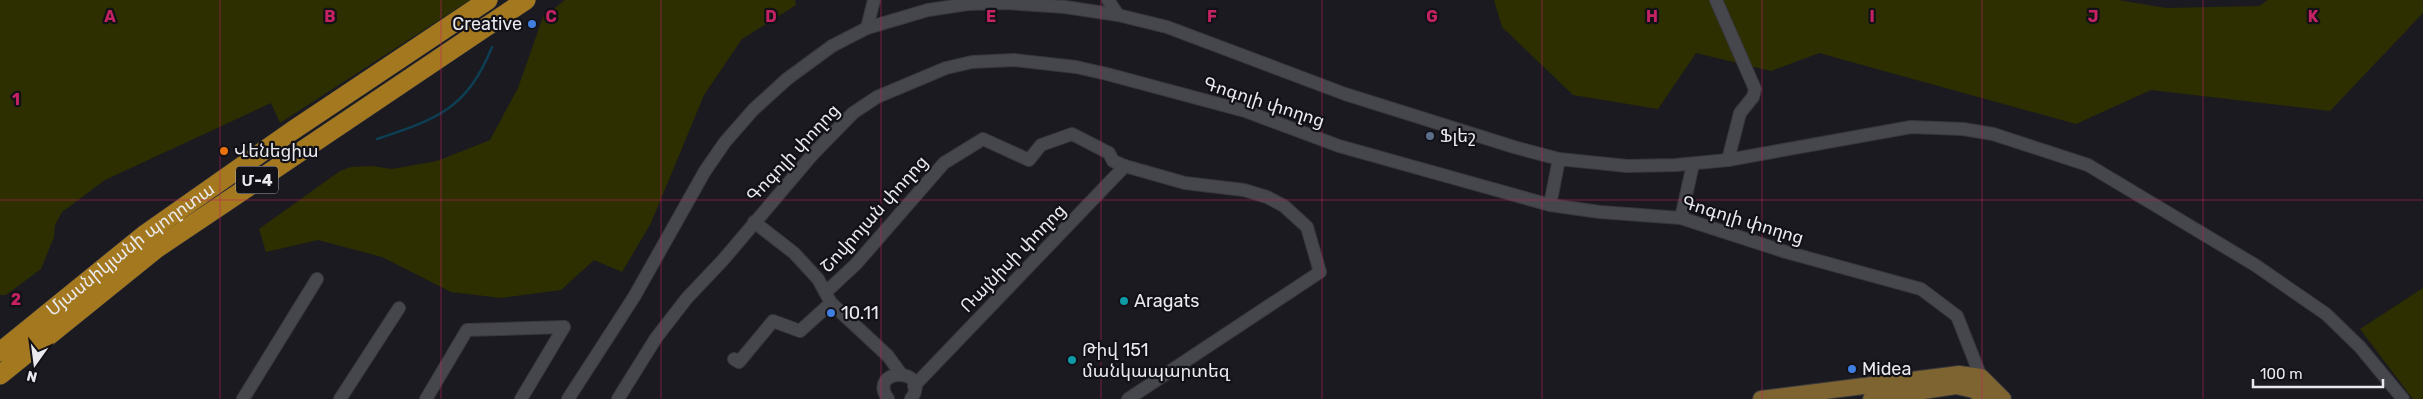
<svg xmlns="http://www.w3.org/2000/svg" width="2423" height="399" font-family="Rubik,'Noto Sans Armenian',sans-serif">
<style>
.green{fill:#2d2f00}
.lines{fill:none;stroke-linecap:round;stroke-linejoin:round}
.stream{stroke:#0d3f52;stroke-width:2.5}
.minor-casing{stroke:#38373c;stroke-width:14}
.major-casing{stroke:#38373c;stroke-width:18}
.highway-casing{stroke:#38373c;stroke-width:20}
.minor{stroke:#46464d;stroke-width:12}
.major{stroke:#7e6431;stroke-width:16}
.highway{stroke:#a3781f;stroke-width:19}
.grid{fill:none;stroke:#c42262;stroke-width:1;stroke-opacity:0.55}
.shop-dot{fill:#3f7fe0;stroke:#121117;stroke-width:2}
.service-dot{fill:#5c6f8a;stroke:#121117;stroke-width:2}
.food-dot{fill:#e8710a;stroke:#121117;stroke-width:2}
.culture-dot{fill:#0f9aa8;stroke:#121117;stroke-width:2}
.labels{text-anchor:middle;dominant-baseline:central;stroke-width:4.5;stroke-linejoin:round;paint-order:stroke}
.shield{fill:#121117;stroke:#a9a9ae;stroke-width:1}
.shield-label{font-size:16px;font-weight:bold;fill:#eaeaee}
.poi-label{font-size:18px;fill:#eaeaee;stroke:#121117;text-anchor:start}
.street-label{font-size:18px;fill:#eaeaee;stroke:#121117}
.grid-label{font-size:16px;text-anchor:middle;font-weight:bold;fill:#c42262;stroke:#121117;stroke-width:4.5;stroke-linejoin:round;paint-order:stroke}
</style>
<rect width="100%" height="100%" fill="#1b1a20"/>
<g class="green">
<polygon points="0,0 470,0 280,123 271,103 105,180 62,212 55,225 54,237 41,269 6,295 0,295"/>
<polygon points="565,0 795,0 796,5 742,39 704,95 651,223 622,272 594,260 561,290 501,298 451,292 382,257 318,240 266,252 259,229 340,171 351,167 372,166 392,169 437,161 490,140 518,88 543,17"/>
<polygon points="1494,0 2118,0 2166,8 2259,6 2268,0 2423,0 2423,13 2330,111 2151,90 2076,124 1819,53 1771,71 1696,53 1658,109 1573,95 1502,27"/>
<polygon points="2423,288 2423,399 2413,399 2360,329"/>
</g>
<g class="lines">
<path class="stream" d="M377,139c60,-20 90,-30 115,-92"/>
<defs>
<g id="minor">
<polyline points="1108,0 1118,15"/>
<polyline points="1716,0 1755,89 1753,97 1740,113 1728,160"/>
<polyline points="867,28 874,0"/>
<polyline points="1550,205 1559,159"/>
<polyline points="1681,218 1693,164"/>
<polyline points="754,222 794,253 818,279 831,303 888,356 901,374"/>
<polyline points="826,292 856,264 944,163 983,139 1029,160 1041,145 1072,134 1109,153 1113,161 1125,166 1185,183 1244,190 1267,197 1284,206 1307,227 1320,272 1128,399"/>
<polyline points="734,359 739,362 773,321 800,331 831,303"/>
<polyline points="914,386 1125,166"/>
<polyline points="243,399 317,279"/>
<polyline points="340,399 399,308"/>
<polyline points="426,399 467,330 564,327"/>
<polyline points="521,399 564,327"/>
<polyline points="568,399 634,297 705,171 725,142 753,110 787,79 832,46 867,28 928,10 968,4 1006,3 1065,7 1118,15 1167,27 1345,94 1514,147 1559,159 1627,166 1676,165 1728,160 1911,127 1963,129 1993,134 2088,165 2255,265 2326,314 2360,347 2403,399"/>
<polyline points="618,399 656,338 687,298 723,260 813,154 853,113 877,97 946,68 972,62 1014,60 1076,67 1107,74 1245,111 1339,146 1550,205 1600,212 1681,218 1786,252 1921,289 1957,316 1981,377"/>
<path d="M888,399c-22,-32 45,-32 23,0"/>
</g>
<g id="major">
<polyline points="1761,399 1959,374 1981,377 2003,399"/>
<polyline points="1871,399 1956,386 1974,390 1985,399"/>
</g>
<g id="highway">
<path id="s1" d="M0,352l144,-117 148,-104 196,-131"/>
<polyline points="0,375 156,249 526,0"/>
</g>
</defs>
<use href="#minor" class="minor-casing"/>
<use href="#major" class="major-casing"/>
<use href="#highway" class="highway-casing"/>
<use href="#minor" class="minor"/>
<use href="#major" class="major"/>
<use href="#highway" class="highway"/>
</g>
<path class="grid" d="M220,0v399M441,0v399M661,0v399M881,0v399M1101,0v399M1322,0v399M1542,0v399M1762,0v399M1982,0v399M2203,0v399M0,200h2423"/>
<g class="shop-dot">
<circle cx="532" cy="24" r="5"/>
<circle cx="831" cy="313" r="5"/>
<circle cx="1852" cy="369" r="5"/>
</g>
<circle class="service-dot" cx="1430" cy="136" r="5"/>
<circle class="food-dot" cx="224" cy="151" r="5"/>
<g class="culture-dot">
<circle cx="1124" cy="301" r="5"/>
<circle cx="1072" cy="360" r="5"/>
</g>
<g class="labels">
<rect class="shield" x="236" y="166.5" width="42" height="27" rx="4"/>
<g class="shield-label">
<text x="257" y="180">Մ-4</text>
</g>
<g class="poi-label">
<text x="522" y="24" text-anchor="end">Creative</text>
<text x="1440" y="136">Ֆլեշ</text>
<text x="234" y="151">Վենեցիա</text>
<text x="1134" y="301">Aragats</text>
<text x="841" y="313">10.11</text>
<text x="1082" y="350">Թիվ 151<tspan x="1082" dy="21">մանկապարտեզ</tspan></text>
<text x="1862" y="369">Midea</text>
</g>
<g class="street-label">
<text transform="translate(1264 102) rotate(18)">Գոգոլի փողոց</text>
<text transform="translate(793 153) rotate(-47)">Գոգոլի փողոց</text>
<text transform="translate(874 214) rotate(-48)">Շովրոյան փողոց</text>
<text transform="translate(1743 220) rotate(17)">Գոգոլի փողոց</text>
<text stroke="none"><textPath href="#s1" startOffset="166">Մյասնիկյանի պողոտա</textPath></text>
<text transform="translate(1013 258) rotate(-46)">Ռայնիսի փողոց</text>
</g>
</g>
<g class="grid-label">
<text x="110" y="22">A</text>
<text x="330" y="22">B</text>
<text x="551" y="22">C</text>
<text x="771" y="22">D</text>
<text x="991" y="22">E</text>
<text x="1212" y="22">F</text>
<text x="1432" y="22">G</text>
<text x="1652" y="22">H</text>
<text x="1872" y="22">I</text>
<text x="2093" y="22">J</text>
<text x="2313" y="22">K</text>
<text x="16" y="105">1</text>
<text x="16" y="305">2</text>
</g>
<g transform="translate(35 364) rotate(194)" stroke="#121117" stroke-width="4" paint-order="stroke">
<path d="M0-4L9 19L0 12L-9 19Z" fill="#eaeaee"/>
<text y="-8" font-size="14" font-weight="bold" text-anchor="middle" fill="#eaeaee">N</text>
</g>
<path d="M2253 379v8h130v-8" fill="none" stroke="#eaeaee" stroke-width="2.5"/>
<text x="2260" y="379" font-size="15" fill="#eaeaee" stroke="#121117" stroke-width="4" paint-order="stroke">100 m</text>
</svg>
